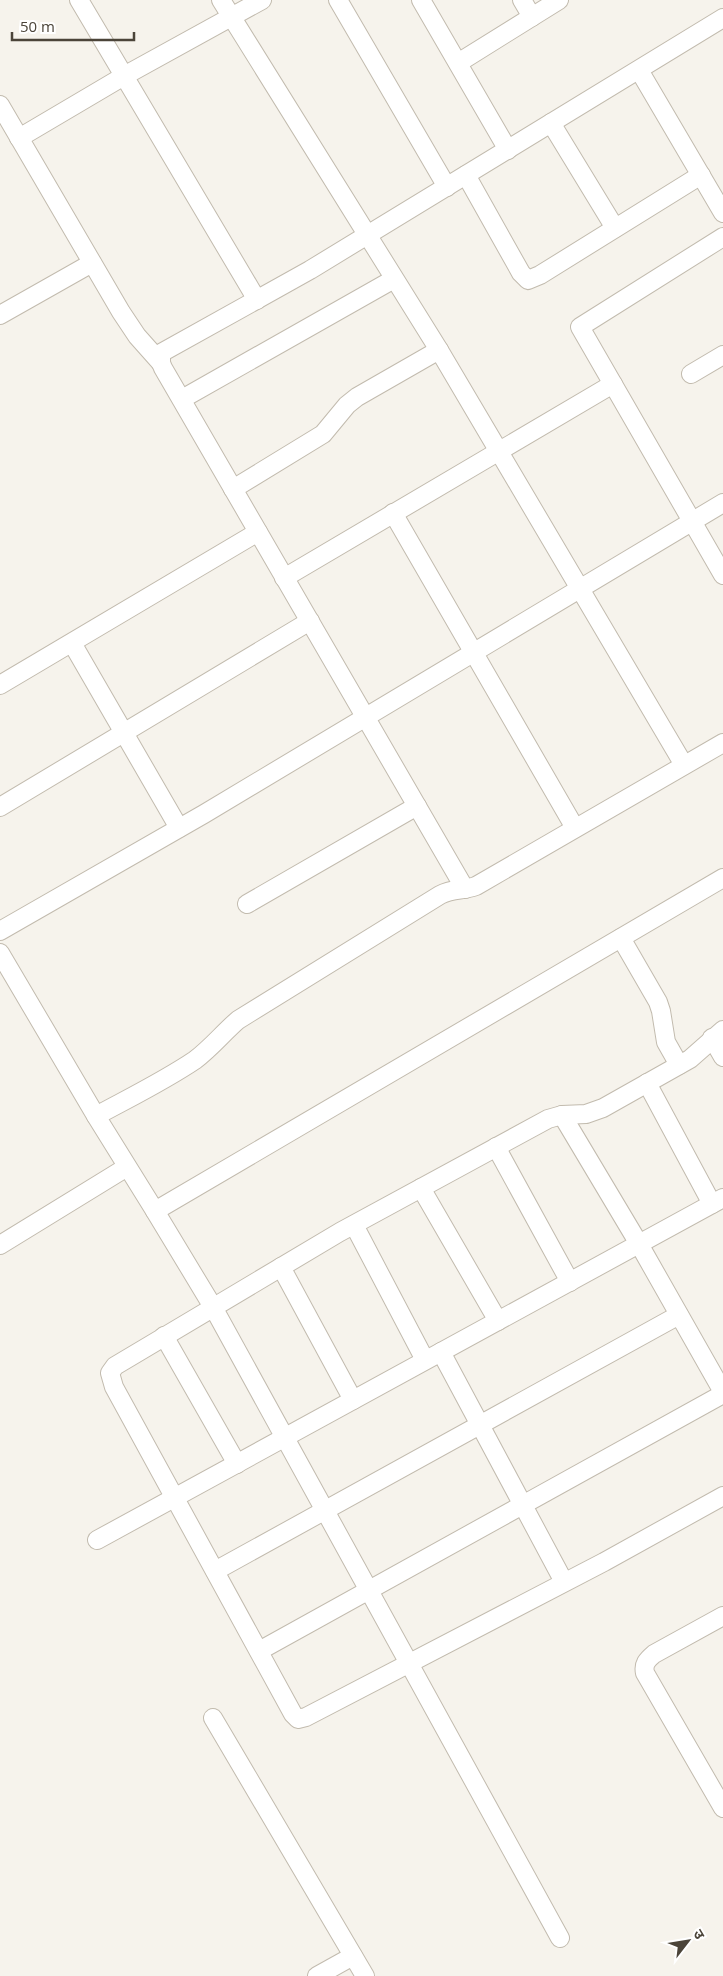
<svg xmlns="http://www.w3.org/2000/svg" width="723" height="1976" font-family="'Open Sans','Noto Sans Devanagari',sans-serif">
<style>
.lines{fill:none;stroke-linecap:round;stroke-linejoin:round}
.minor-casing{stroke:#c2bbae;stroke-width:20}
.minor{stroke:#fff;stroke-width:18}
</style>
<rect width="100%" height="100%" fill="#f6f3ec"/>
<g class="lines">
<defs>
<g id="minor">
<polyline points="79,0 257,300"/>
<polyline points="221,0 439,350 684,765"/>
<polyline points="338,0 447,187"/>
<polyline points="421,0 508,150"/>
<polyline points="522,0 532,17"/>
<polyline points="458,63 559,0"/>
<polyline points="639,70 723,213"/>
<polyline points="0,105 121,312 137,336 161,363"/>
<polyline points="551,123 615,228"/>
<polyline points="19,138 124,76 262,0"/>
<polyline points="466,175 521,273 528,280 540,275 701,175"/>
<polyline points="723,237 580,327 723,575"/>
<polyline points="0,315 92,263"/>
<polyline points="691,374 723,355"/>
<polyline points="182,399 394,279"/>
<polyline points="233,489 323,434 347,405 357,397 439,350"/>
<polyline points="393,513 575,828"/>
<polyline points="284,578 613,384"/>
<polyline points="72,643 179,828"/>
<polyline points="0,685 258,532"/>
<polyline points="0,807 310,621"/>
<polyline points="465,889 163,368 161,363 161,353 310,270 723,18"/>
<polyline points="247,904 417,806"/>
<polyline points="0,931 204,814 723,503"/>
<polyline points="621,938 658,1002 661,1011 666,1042 679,1065"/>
<polyline points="0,953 96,1116 155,1211 723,878"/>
<polyline points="723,1030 690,1059 603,1108 586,1114 562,1115 548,1119 340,1232 115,1366 110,1373 114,1387 293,1714 298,1719 306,1717 604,1562 723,1496"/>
<polyline points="712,1038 723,1057"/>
<polyline points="647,1083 712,1204"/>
<polyline points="562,1115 639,1244 723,1392"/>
<path d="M96,1116c33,-18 68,-35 99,-56 16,-12 28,-27 43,-40l202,-125c13,-7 23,-4 36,-9l247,-143"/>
<polyline points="496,1147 570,1282"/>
<polyline points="421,1188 498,1321"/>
<polyline points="155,1211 213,1307 560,1938"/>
<polyline points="354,1225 425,1360"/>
<polyline points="0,1245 127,1167"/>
<polyline points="281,1267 353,1400"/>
<polyline points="164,1336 237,1464"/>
<polyline points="441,1352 564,1582"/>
<polyline points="97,1540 723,1198"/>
<polyline points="215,1571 679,1315"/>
<path d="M723,1616l-69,38c-7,6 -11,10 -9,19l78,135"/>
<polyline points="259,1651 723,1394"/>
<polyline points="213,1718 365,1976"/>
<polyline points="317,1976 353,1956"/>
</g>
</defs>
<use href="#minor" class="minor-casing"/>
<use href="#minor" class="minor"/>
</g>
<g transform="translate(688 1941) rotate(59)" stroke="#ffffff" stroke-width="4" paint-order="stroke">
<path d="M0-4L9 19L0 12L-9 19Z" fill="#4b4439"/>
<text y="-8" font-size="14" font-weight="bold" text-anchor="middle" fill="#4b4439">उ</text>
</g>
<path d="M12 32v8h122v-8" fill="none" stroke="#4b4439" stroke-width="2.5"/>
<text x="20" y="32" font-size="15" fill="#4b4439" stroke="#ffffff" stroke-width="4" paint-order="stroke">50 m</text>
</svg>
